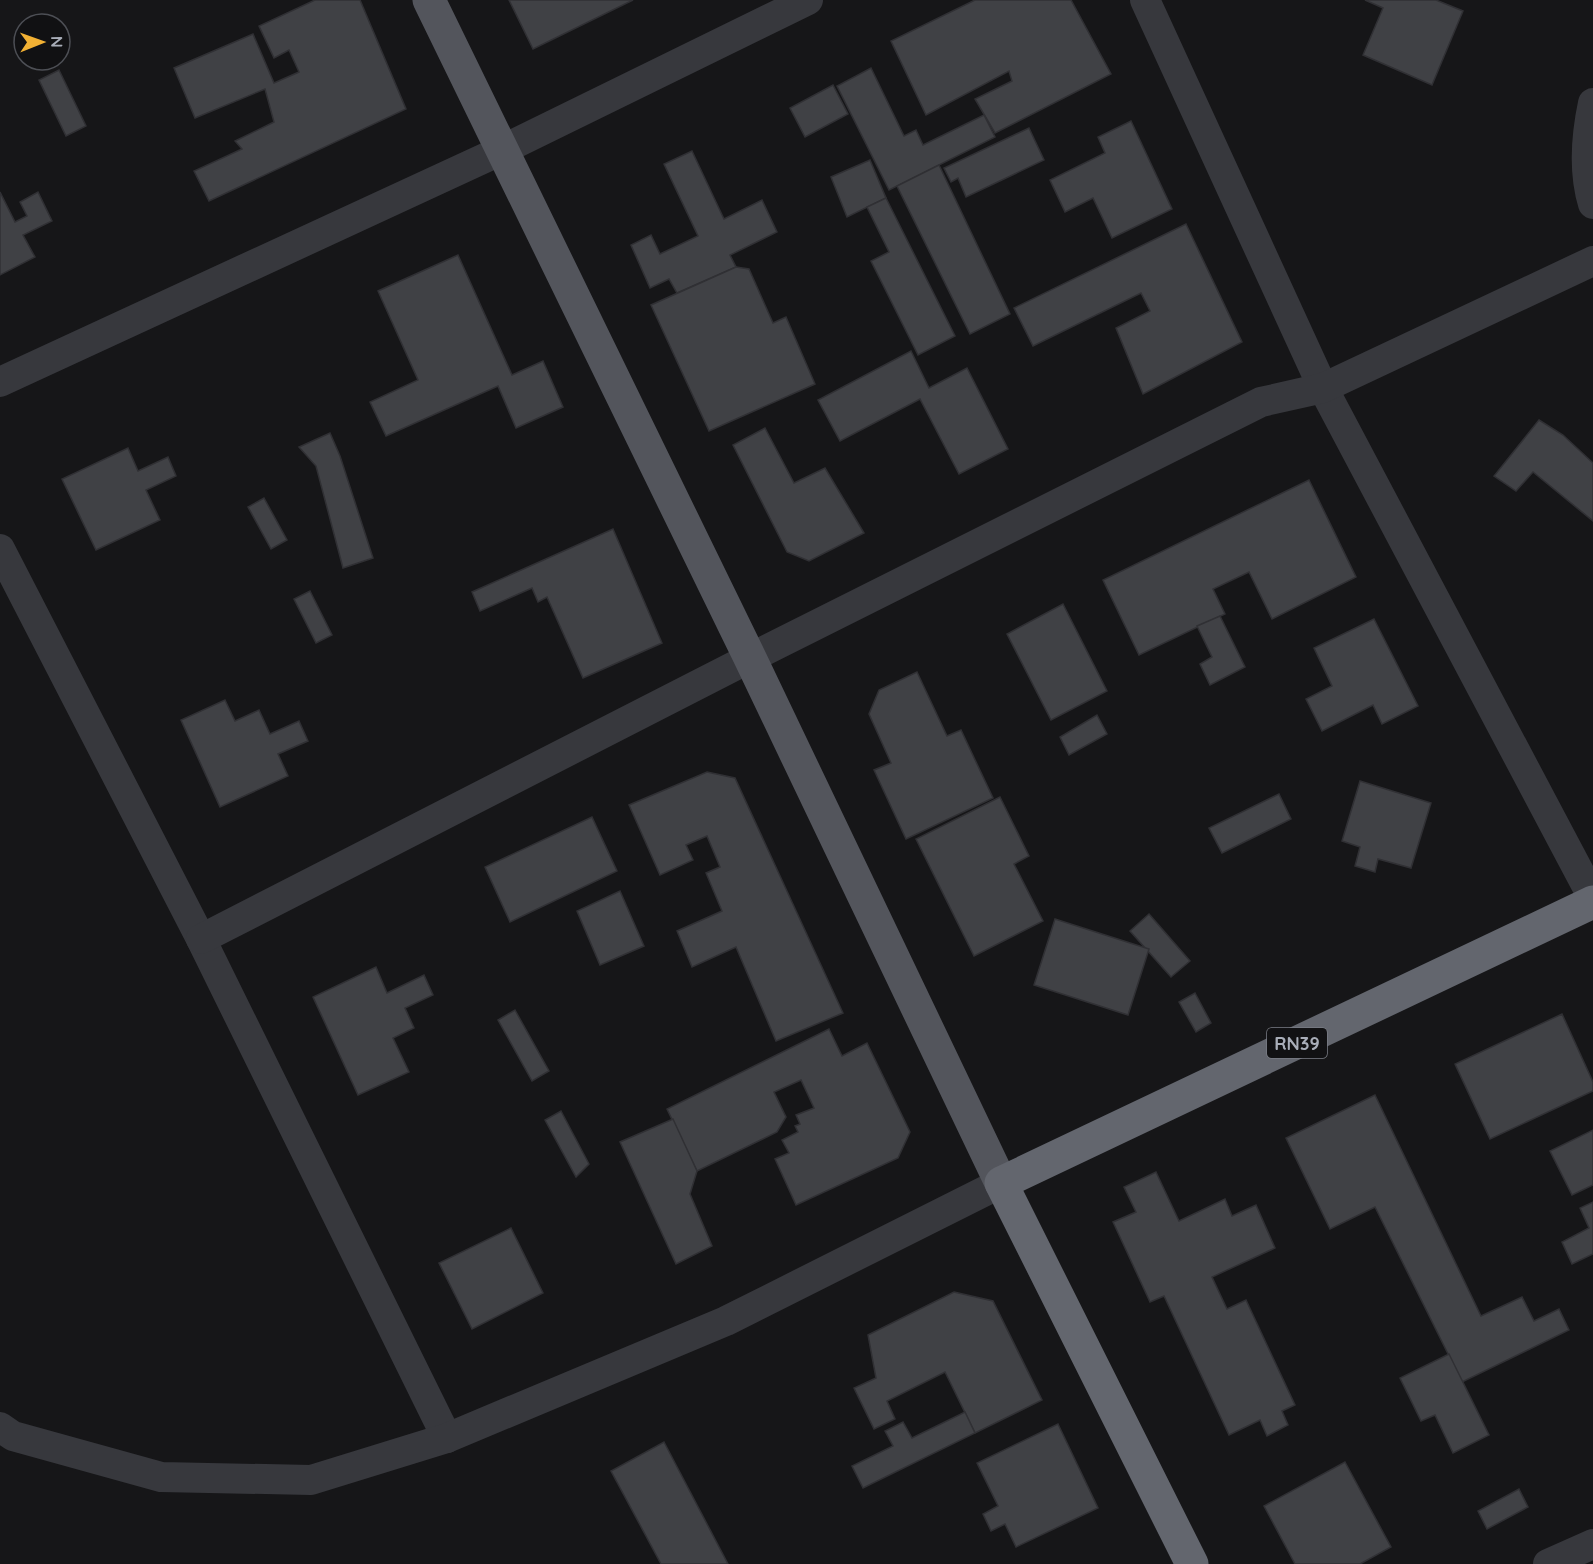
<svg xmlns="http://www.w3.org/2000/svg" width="1593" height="1564" font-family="Quicksand,sans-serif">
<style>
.building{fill:#404145;stroke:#303034;stroke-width:1.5}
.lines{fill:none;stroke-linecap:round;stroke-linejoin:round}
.street{stroke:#37383d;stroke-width:30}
.primary{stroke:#53555c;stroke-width:33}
.highway{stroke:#63666e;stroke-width:33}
.labels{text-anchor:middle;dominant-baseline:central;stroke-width:6;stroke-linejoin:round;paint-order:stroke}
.shield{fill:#111113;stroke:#7b7e86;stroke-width:1.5}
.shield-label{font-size:18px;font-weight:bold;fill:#a8adb8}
</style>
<rect width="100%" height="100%" fill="#161618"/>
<g class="building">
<polygon points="315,0 360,0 406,109 209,201 194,171 242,149 235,141 274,122 265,89 195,118 174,68 253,34 274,83 299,72 289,50 274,58 259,26"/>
<polygon points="509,0 633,0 533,49"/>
<polygon points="975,0 1071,0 1111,74 995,133 975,99 1012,81 1009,71 926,115 891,41"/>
<polygon points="1365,0 1436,0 1463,11 1432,85 1363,55 1383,8"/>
<polygon points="871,68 904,136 916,130 923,145 984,115 995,137 889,190 837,86"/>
<polygon points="59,70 86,126 66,136 39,80"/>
<polygon points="833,85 848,114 805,137 790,108"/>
<polygon points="1131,121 1172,209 1112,238 1093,198 1065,212 1050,180 1105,153 1098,137"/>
<polygon points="1029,128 1044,160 966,197 958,178 951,182 944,168"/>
<polygon points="692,151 724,219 762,200 777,232 730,255 736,267 677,293 669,279 650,288 631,245 651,235 660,254 698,236 664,164"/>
<polygon points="870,160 886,198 847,217 831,177"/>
<polygon points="939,165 1010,314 970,334 897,186"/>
<polygon points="0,192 15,222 27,216 20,202 38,192 52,221 23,235 35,257 0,275"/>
<polygon points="886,198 955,336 918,355 871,261 889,252 867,207"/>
<polygon points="1186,224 1242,342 1143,394 1116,328 1150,311 1141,293 1033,346 1014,308"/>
<polygon points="458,255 512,375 543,361 563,407 516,428 498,386 386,436 370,402 418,380 378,291"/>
<polygon points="736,267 749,269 773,323 786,317 815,384 709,431 651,305"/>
<polygon points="911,351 929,388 967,368 1008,449 959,474 920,399 840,441 818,400"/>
<polygon points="1539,420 1563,435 1593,463 1593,521 1533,472 1516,491 1494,476"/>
<polygon points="765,428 794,483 825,468 864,533 809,561 787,552 733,445"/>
<polygon points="330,433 340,456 373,558 343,568 316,466 299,447"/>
<polygon points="128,448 138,471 168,457 176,476 146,490 160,520 96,550 62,479"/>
<polygon points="1309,480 1356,577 1272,619 1249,572 1213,589 1225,614 1139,655 1103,580"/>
<polygon points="264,498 287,540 271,549 248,507"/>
<polygon points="613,529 662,643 583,678 547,597 538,602 532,588 480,611 472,592"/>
<polygon points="310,591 332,635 316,643 294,599"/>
<polygon points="1063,604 1107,691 1051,720 1007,634"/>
<polygon points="1220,616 1245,667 1210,685 1200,664 1212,657 1197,626"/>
<polygon points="1374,619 1418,706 1382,724 1373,705 1322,731 1306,699 1332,686 1314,648"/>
<polygon points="917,672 947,736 961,730 993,798 906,839 874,770 891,763 869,714 879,690"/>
<polygon points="225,700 235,721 259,710 270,734 299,721 308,741 278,754 288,776 220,807 181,720"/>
<polygon points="1097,715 1107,734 1069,755 1060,737"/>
<polygon points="707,772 735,778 843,1013 776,1041 736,947 692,967 677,931 722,911 706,873 720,867 707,836 686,845 693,860 660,875 629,805"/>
<polygon points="1360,781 1431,803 1411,868 1378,859 1375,872 1355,866 1360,847 1342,841"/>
<polygon points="1279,794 1291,819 1222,853 1209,828"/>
<polygon points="1000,797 1029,856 1014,864 1043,921 974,956 916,839"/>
<polygon points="592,817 617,871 510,922 485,867"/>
<polygon points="620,891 644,946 600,965 577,911"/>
<polygon points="1149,914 1190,961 1171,977 1130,931"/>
<polygon points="1055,919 1149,949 1128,1015 1034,985"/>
<polygon points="376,967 387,993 424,975 433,995 405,1008 414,1028 393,1038 409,1072 358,1095 313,997"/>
<polygon points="1195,993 1211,1023 1196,1032 1179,1002"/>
<polygon points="515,1010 549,1071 532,1081 498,1020"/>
<polygon points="1562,1014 1593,1082 1593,1091 1490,1139 1455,1064"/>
<polygon points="829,1029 842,1056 867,1043 910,1132 898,1158 796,1205 775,1159 789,1153 782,1140 798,1132 795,1126 800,1124 796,1115 814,1108 801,1080 774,1092 786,1117 777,1132 697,1171 667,1109"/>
<polygon points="1375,1095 1481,1316 1522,1297 1534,1321 1559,1309 1569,1330 1462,1382 1375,1207 1330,1229 1286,1138"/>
<polygon points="561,1111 589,1164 576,1177 545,1120"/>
<polygon points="673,1119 697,1171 690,1194 712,1246 676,1264 620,1142"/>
<polygon points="1593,1130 1593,1185 1572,1195 1550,1151"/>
<polygon points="1156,1172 1179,1221 1225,1199 1232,1216 1256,1205 1275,1248 1212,1277 1227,1309 1246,1300 1295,1405 1282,1411 1288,1425 1267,1436 1260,1420 1229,1435 1164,1296 1150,1302 1113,1222 1136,1212 1124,1187"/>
<polygon points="1593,1202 1593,1254 1572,1264 1562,1242 1589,1228 1580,1208"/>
<polygon points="511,1228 543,1293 472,1329 439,1263"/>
<polygon points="954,1292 993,1301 1042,1400 975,1433 945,1372 887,1401 895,1419 874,1429 854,1388 876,1378 868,1335"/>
<polygon points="1449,1354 1489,1435 1453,1453 1435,1415 1421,1421 1400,1378"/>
<polygon points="965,1412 975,1433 863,1488 852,1466 893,1446 885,1431 903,1422 912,1438"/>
<polygon points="1058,1424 1098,1508 1016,1547 1005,1524 991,1531 983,1514 998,1506 977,1463"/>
<polygon points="664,1442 728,1564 661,1564 611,1471"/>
<polygon points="1345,1462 1391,1547 1360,1564 1295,1564 1264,1506"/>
<polygon points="1519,1489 1528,1507 1487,1529 1478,1511"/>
</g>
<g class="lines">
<g class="street">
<polyline points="1145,0 1323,388 1593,898"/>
<path d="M1593,103c-7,33 -10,68 0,101"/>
<polyline points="0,382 500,151 808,0"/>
<polyline points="0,549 201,939 447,1438"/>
<polyline points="201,939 750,658 1261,402 1323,388 1593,261"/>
<polyline points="0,1427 13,1436 161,1477 311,1480 447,1438 726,1321 1001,1183"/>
<polyline points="1548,1564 1593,1544"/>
</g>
<polyline class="primary" points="429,0 750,658 1001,1183"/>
<polyline class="highway" points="1192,1564 1001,1183 1593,902"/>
</g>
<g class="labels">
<rect class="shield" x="1267" y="1028" width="60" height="30" rx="4.5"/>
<g class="shield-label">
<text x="1297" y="1043">RN39</text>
</g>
</g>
<g transform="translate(42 42) rotate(89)"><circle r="28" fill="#111113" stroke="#4d4f55" stroke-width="1.5"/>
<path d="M0-4.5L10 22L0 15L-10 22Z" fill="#f2b134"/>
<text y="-9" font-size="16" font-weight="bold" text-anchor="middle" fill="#a8adb8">N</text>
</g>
</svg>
